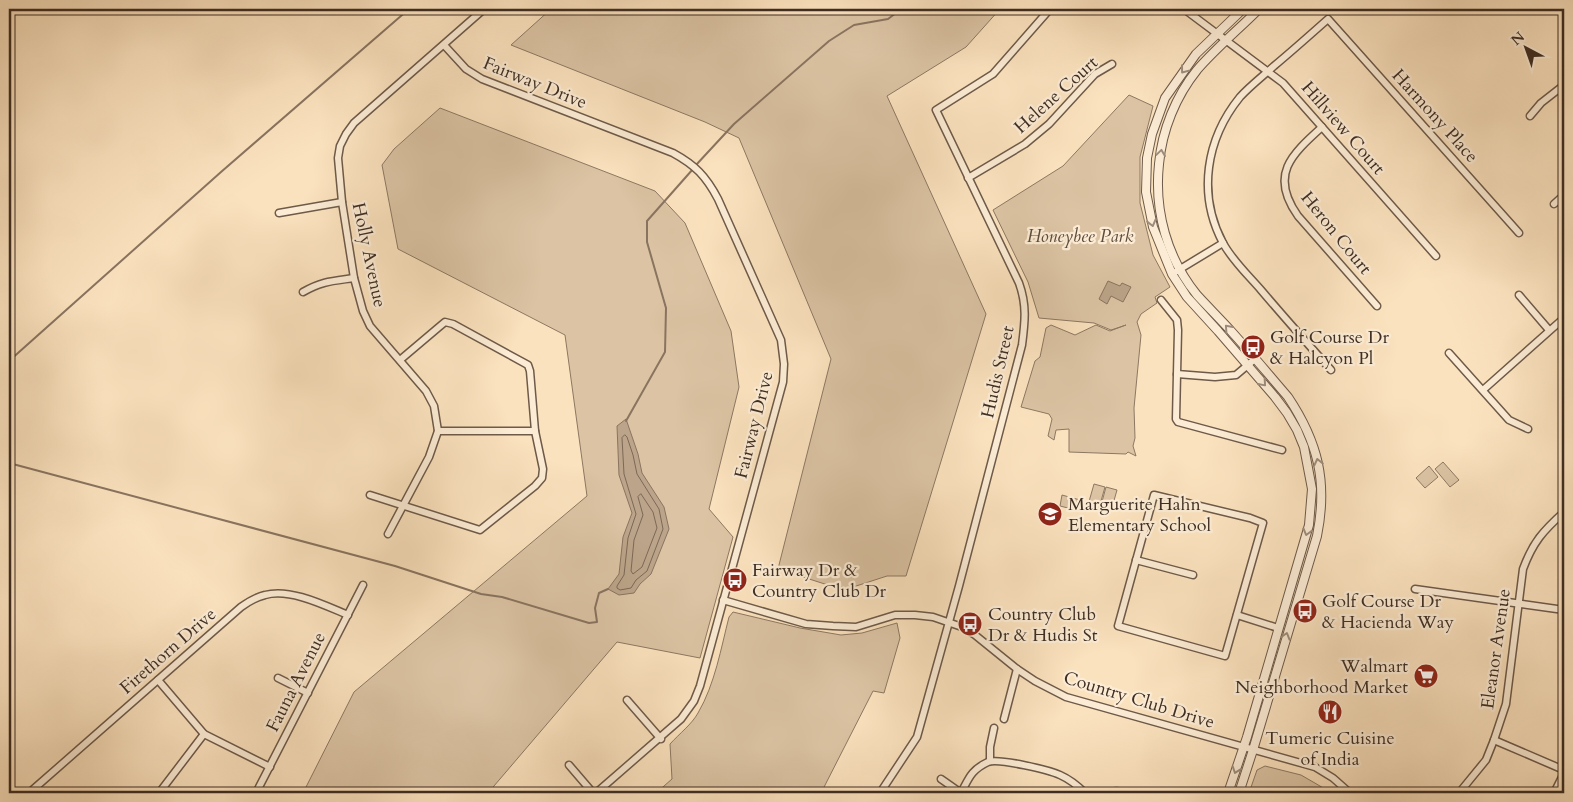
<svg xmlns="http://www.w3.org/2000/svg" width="1573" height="802" font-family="Cardo,serif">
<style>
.green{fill:#dbc3a3;stroke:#8c7862}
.water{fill:#bba489;stroke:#897460}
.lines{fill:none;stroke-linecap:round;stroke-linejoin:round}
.shore{stroke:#7c6856;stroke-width:1}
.stream{stroke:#897460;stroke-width:2}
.minor-casing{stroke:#6d5a49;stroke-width:9}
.tertiary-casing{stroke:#6d5a49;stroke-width:10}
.minor{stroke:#fcecd5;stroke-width:6}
.tertiary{stroke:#fcecd5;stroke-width:8}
.oneway{stroke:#9d8c7c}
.labels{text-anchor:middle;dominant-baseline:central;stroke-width:4.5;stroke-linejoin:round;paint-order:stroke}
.street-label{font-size:18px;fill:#3e2d22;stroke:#fcecd5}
.park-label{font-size:18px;font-style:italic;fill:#5d4b3c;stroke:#fcecd5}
.poi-label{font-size:18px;fill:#3e2d22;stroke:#fcecd5;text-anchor:start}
</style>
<rect width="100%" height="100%" fill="#fbe2be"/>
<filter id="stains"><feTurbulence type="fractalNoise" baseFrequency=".004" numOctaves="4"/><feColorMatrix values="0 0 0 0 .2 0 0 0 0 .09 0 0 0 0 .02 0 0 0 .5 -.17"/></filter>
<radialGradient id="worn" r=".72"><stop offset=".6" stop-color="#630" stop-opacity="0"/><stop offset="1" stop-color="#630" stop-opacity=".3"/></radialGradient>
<g class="green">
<polygon points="551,9 1000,9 966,47 887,96 986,314 906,576 887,576 850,588 831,586 778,569 831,359 739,138 705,122 511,45"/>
<polygon points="1129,95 1153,106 1140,157 1140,203 1153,255 1170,287 1155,297 1157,303 1141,314 1137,322 1141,335 1134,408 1135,438 1133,446 1136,456 1128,452 1126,454 1069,452 1069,429 1056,430 1054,440 1048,436 1052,419 1049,414 1021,407 1035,361 1040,357 1046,328 1051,325 1075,335 1096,325 1110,331 1126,325 1111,330 1094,323 1039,318 1028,282 993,210 1063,166"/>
<polygon points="440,108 655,191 685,223 731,331 739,387 709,509 733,537 700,658 617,642 488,793 303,793 354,692 587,496 565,335 398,249 382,165 394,149"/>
<polygon points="1443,462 1459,480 1450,487 1435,469"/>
<polygon points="1429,466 1438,477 1425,488 1416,478"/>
<polygon points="1094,484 1105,487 1099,508 1088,505"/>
<polygon points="1106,487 1117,490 1111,511 1100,509"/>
<polygon points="1062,495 1080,500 1082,504 1080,511 1060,506"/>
<path d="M733,612l67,16 41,7 21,-2 35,-10 3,15 -16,55 -11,-2 -52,102h-165l16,-14 -2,-35c9,-10 22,-20 28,-31 17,-29 23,-65 31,-96z"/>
<polygon points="1265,766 1301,775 1332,793 1249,793 1257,770"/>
</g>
<g class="water">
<polygon points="1108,281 1120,286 1122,283 1131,287 1123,302 1111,296 1107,304 1099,299"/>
<polygon points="626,419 638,454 642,473 664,507 669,529 651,574 640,584 634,593 619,595 608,589 619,574 623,537 632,513 619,475 617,426"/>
</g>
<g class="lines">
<g class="shore">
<polygon points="625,435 627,437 633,455 637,474 659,509 663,529 647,571 636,580 631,588 620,590 617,588 617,586 624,575 628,538 636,514 624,474 622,438"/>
<polygon points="641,494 653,512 657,528 642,567 633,574 631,571 634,540 643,515 638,497"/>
</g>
<g class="stream">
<polyline points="696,165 734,124 829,41 854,25 888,19 896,13 897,9"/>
<polyline points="9,361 221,172 409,9"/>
<polyline points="626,421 665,352 666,308 647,242 647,221 693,169"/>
<polyline points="9,463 395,566 481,594 502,597 589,623 597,622 595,608 599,593 608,589"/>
</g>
<defs>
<g id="minor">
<polyline points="1184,9 1283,83 1436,256"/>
<path d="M444,45l22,24 16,10 191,74c22,12 33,23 45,46l63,141 3,24 -1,18 -83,304 -6,15 -13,18 -85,74"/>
<polyline points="1530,116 1541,103 1564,85"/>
<path d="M1322,127c-31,28 -53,48 -24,89l79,90"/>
<polyline points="968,178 1025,144 1049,124 1095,74 1112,64"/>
<polyline points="1554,204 1564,195"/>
<polyline points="279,213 342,202"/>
<polyline points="1172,274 1223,243"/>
<path d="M303,292c19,-11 30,-11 51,-14"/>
<polyline points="1519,295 1549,330"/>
<polyline points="1161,300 1177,320 1178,330 1177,374 1215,377 1236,375 1255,359"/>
<polyline points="1449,353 1509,420 1528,429"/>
<path d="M1331,370c-24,-27 -47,-53 -70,-80 -13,-15 -29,-30 -38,-47 -26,-49 -17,-104 17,-146 10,-11 23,-21 34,-31 18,-15 36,-31 54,-47l191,214"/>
<polyline points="1177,374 1176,419 1178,422 1282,450"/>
<polyline points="1483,390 1564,318"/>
<polyline points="438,431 535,431"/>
<polyline points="370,495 480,530 535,486 542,478 543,469 535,431 530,371 528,365 453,324 445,322 439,327 400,360"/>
<polygon points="1154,495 1250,518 1263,523 1225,656 1118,626"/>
<polyline points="388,534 429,457 438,431 434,406 426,391 370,326 363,311 354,278 342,202 338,158 340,146 346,134 354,123 484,9"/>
<polyline points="1136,560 1193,575"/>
<polyline points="1415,589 1564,610"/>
<polyline points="723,600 806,624 833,626 856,627 895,615 915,615 933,617 962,627 975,635 1017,669 1035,681 1066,697 1315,767 1333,778 1350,793"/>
<polyline points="1237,615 1278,628"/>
<polyline points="278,678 308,693"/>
<polyline points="158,680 204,734 270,767"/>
<polyline points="627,700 661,739"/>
<polyline points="1004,719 1017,669"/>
<polyline points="1494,740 1564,770"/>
<polyline points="990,761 990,747 994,728"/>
<polyline points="569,765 593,793"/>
<polyline points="941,779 961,793"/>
<path d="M29,793l212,-186c7,-5 15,-10 24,-12 25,-7 59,10 83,20"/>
<polyline points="159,793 204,734"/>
<polyline points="256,793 363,585"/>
<path d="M880,793l37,-56 42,-151 63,-241c3,-23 5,-40 -3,-62l-83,-173 57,-36 57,-65"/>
<path d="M961,793c8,-15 10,-23 27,-31 11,-4 61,8 72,13 9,4 18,11 25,18"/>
<path d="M1106,793c8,-3 15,-2 23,0"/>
<path d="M1459,793l27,-33 8,-20 12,-36 17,-135c10,-27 20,-38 41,-57"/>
<polyline points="1554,793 1564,773"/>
</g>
<g id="tertiary">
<polyline points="1228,793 1247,737 1309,525 1312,489 1304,447 1297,430 1287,413 1275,397 1218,331 1187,297 1172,274 1153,227 1146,192 1147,158 1152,134 1165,98 1196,54 1243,9"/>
<path d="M1239,793l14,-43 64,-214c11,-54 1,-94 -29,-139 -19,-22 -38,-45 -57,-66 -11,-12 -23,-24 -34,-36 -30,-37 -43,-84 -38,-131 3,-34 17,-68 38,-94 19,-22 42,-41 62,-61"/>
</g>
</defs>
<use href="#minor" class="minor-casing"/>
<use href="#tertiary" class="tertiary-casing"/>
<use href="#minor" class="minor"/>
<use href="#tertiary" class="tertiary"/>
</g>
<defs><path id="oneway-chevron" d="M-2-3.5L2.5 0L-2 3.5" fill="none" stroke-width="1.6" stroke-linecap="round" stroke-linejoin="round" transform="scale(1.25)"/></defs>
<g class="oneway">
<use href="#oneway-chevron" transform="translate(1184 70) rotate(127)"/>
<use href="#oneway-chevron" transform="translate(1161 153) rotate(-82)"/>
<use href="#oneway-chevron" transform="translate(1152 223) rotate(76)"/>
<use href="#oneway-chevron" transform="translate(1228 328) rotate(-132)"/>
<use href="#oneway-chevron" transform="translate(1263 383) rotate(49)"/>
<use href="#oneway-chevron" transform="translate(1318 462) rotate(-103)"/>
<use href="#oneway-chevron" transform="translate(1307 532) rotate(105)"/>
<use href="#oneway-chevron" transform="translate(1286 636) rotate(-74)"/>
<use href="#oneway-chevron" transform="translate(1236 770) rotate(109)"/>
</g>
<defs>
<symbol id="bus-disc" viewBox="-11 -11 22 22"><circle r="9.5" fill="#8f2418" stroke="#fcecd5"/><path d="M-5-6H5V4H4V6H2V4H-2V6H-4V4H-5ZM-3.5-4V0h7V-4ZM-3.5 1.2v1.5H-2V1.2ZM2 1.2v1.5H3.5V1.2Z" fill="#fff"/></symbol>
<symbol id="school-disc" viewBox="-11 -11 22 22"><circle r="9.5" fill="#8f2418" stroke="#fcecd5"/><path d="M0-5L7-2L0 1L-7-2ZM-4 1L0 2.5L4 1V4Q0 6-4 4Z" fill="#fff"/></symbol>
<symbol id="supermarket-disc" viewBox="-11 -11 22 22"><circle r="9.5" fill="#8f2418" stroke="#fcecd5"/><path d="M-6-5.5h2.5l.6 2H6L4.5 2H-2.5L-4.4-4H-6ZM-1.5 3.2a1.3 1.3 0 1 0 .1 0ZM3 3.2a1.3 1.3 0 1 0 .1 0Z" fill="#fff"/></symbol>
<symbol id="restaurant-disc" viewBox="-11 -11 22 22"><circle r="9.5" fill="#8f2418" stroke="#fcecd5"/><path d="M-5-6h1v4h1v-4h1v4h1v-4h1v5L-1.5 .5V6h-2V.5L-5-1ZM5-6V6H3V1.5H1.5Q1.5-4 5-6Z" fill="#fff"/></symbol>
</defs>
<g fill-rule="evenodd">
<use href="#bus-disc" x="1239" y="333" width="28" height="28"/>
<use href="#school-disc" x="1036" y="500" width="28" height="28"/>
<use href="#bus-disc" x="721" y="566" width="28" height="28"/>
<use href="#bus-disc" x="1291" y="597" width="28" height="28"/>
<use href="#bus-disc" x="956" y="610" width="28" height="28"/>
<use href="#supermarket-disc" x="1412" y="662" width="28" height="28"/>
<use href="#restaurant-disc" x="1316" y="698" width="28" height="28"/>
</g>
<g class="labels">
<g class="street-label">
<text transform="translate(535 83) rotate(22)">Fairway Drive</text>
<text transform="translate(1056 95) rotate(-42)">Helene Court</text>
<text transform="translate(1435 116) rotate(48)">Harmony Place</text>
<text transform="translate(1343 128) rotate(49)">Hillview Court</text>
<text transform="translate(1336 233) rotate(51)">Heron Court</text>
<text transform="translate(369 255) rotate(78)">Holly Avenue</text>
<text transform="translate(998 372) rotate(-77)">Hudis Street</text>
<text transform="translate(754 425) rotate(-76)">Fairway Drive</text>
<text transform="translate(1496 649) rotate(-82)">Eleanor Avenue</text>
<text transform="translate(168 651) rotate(-41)">Firethorn Drive</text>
<text transform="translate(296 682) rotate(-63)">Fauna Avenue</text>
<text transform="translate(1139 700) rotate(17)">Country Club Drive</text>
</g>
<g class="park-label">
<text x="1080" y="236">Honeybee Park</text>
</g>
<g class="poi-label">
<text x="1270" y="337">Golf Course Dr<tspan x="1270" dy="21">&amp; Halcyon Pl</tspan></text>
<text x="1068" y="504">Marguerite Hahn<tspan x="1068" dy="21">Elementary School</tspan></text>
<text x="752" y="570">Fairway Dr &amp;<tspan x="752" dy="21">Country Club Dr</tspan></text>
<text x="1322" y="601">Golf Course Dr<tspan x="1322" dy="21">&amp; Hacienda Way</tspan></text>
<text x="988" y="614">Country Club<tspan x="988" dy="21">Dr &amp; Hudis St</tspan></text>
<text x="1408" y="666" text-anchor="end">Walmart<tspan x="1408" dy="21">Neighborhood Market</tspan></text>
<text x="1330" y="738" text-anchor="middle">Tumeric Cuisine<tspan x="1330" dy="21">of India</tspan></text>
</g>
</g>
<rect width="1573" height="802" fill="none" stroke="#fbe2be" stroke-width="30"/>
<rect x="10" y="10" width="1553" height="782" fill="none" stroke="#3e2d22" stroke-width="2.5"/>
<rect x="15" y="15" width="1543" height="772" fill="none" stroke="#3e2d22"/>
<g transform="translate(1526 48) rotate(319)" stroke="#fcecd5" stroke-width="4" paint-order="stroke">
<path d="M0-4L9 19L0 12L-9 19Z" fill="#3e2d22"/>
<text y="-8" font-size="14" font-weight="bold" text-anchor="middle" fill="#3e2d22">N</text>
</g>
<rect width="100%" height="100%" filter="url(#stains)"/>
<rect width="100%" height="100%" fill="url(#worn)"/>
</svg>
